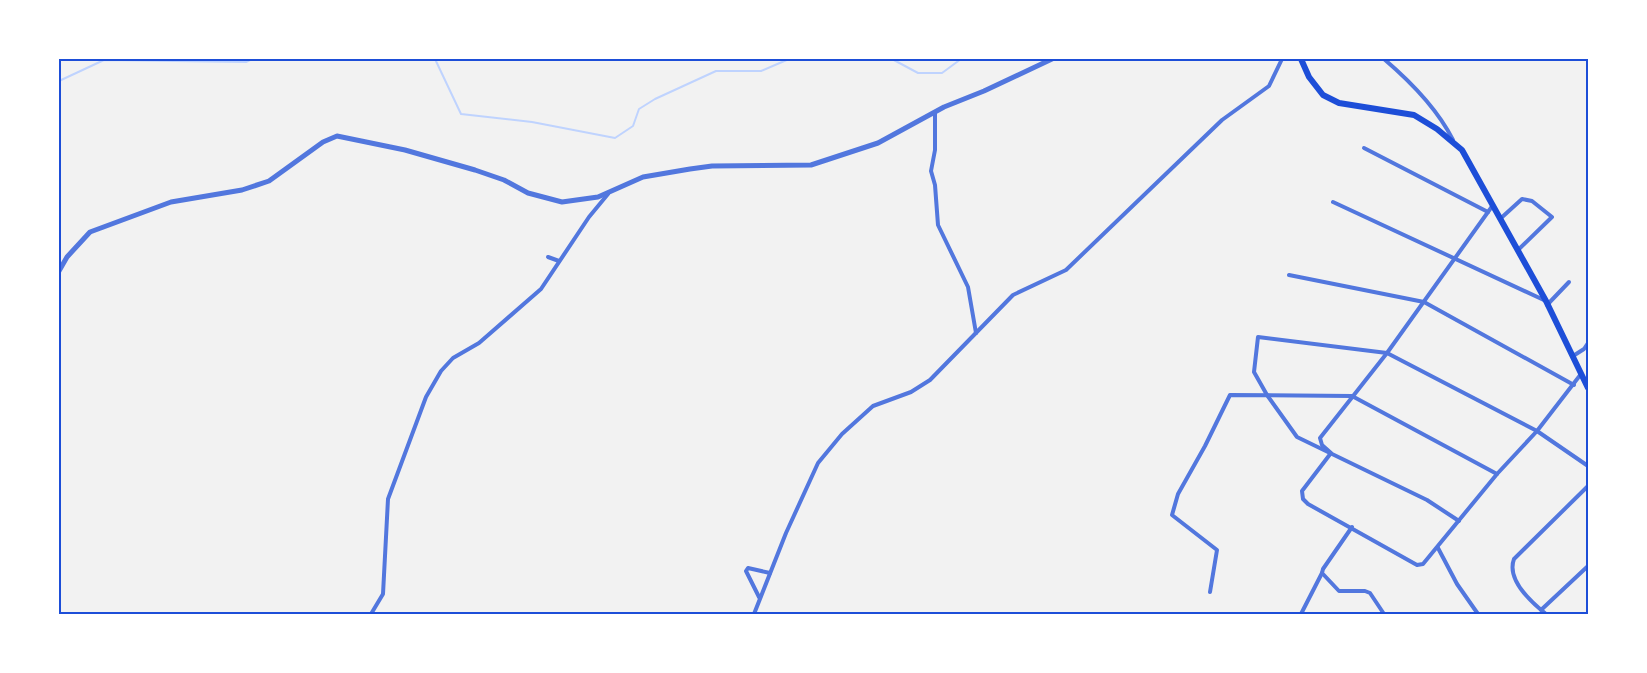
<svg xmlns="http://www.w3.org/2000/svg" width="1647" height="673" font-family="'DejaVu Sans',sans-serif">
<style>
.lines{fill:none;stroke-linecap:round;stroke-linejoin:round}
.stream{stroke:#bfd3fe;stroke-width:2}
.minor{stroke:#5277de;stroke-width:4}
.tertiary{stroke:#5277de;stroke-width:5}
.primary{stroke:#1d4ed8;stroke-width:6}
.neatline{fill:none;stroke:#1d4ed8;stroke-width:2}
</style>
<rect width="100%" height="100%" fill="#f2f2f2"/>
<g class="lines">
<g class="stream">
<polyline points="435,59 461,114 532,122 615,138 633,126 639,109 655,99 716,71 761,71 789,59"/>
<polyline points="892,59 918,73 942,73 961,59"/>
<polyline points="59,81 104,60 246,62 252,59"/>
</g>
<g class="minor">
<path d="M1384,59c27,23 53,49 69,81"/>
<polyline points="935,112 935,150 931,171 935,185 938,225 968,287 976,333"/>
<polyline points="1364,148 1488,212"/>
<polyline points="1333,202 1546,301"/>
<polyline points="1493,205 1387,353 1320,438 1322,445 1331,453 1302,491 1303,499 1308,504 1417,565 1423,564 1497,474 1537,431 1581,374"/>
<polyline points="1500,219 1522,199 1532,201 1552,217 1518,250"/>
<polyline points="548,257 559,261"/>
<polyline points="1289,275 1424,302 1574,385"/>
<polyline points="1547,305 1569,282"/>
<polyline points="1573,356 1584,349 1588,343"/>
<polyline points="1459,521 1427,500 1297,437 1267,395 1254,372 1258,337 1387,353 1537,431 1588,466"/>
<polyline points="1352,527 1323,569 1322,573 1339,591 1365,591 1370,593 1384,614"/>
<polyline points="1438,548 1457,584 1478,614"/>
<polyline points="1210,592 1217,550 1172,515 1178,494 1205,446 1230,395 1352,396 1497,474"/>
<polyline points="759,597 746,571 748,568 770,573"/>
<polyline points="1541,610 1588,566"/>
<polyline points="371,614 383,594 388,499 426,397 441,371 453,358 479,343 541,289 589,217 608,194"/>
<polyline points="754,614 786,533 818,463 842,434 873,406 911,392 930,380 1013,295 1066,270 1222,120 1269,86 1282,59"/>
<polyline points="1301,614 1322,573"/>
<path d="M1546,614c-15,-12 -40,-34 -32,-55l74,-73"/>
</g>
<polyline class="tertiary" points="59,271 67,257 90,232 171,202 242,190 269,181 323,142 337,136 405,150 475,170 504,180 528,193 562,202 598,197 643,177 690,169 712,166 811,165 878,143 944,107 984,91 1052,59"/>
<polyline class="primary" points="1301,59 1309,77 1323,95 1339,103 1414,115 1437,129 1462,150 1546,301 1588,388"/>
</g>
<rect width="1647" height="673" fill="none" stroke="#ffffff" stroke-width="120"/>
<rect x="60" y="60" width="1527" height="553" class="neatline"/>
</svg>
